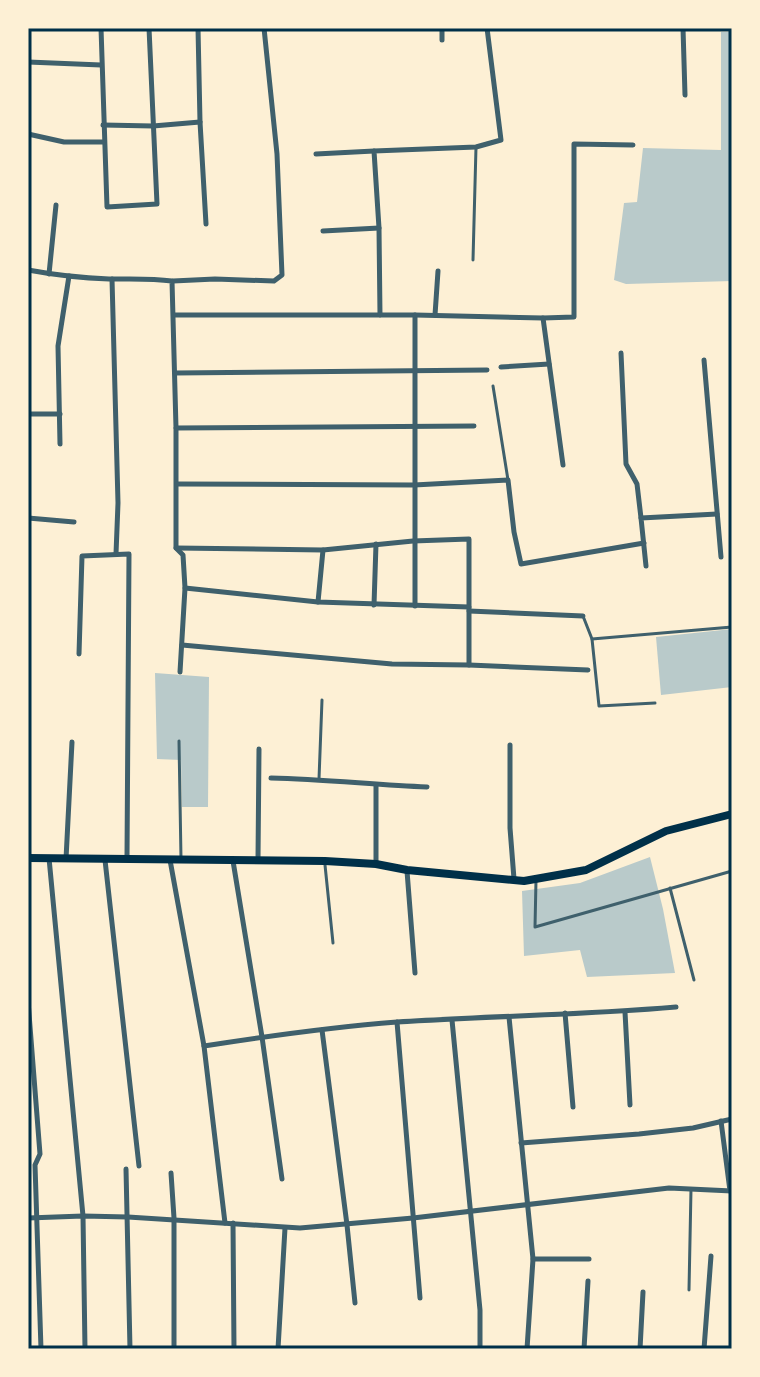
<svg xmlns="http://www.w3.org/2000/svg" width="760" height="1377" font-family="Montserrat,sans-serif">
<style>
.green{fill:#b9caca}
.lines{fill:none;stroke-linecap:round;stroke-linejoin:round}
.service{stroke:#3f606c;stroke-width:3}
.minor{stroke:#3f606c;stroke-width:5}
.secondary{stroke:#003049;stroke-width:8}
.neatline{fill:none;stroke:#003049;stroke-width:3}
</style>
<rect width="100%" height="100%" fill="#fdf0d5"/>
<g class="green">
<polygon points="721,32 732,32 732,281 626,284 614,280 624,203 637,202 643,148 721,150"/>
<polygon points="732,629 732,687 661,695 656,637"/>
<polygon points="155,673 209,677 208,807 182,807 181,760 157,759"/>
<polygon points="650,857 663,909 675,973 587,977 580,950 524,956 522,891 580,883"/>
</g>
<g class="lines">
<g class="service">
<polyline points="473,260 476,147"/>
<polyline points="493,386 508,480"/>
<polyline points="583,616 592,639 599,706 655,703"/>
<polyline points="592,639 732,627"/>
<polyline points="179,741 181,859"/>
<polyline points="319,779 322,700"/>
<polyline points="325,865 333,943"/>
<polyline points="536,880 535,927 732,871"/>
<polyline points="670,888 694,980"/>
<polyline points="689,1290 691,1189"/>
</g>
<g class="minor">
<polyline points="101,28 107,207 157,204 149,28"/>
<polyline points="198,28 200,122 206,224"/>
<polyline points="442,28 442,40"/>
<polyline points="683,28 685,95"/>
<polyline points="28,62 101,65"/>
<polyline points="103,125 153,126 200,122"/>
<polyline points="28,134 64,142 103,142"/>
<polyline points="316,154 374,151"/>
<polyline points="323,231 379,228"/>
<path d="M28,270c27,5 54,8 81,9 22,0 42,-1 63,2l4,147v120l7,7 2,33 -5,84"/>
<polyline points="49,274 56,205"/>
<polyline points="112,279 118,503 116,554"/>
<polyline points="173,281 215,279 274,281 282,275 277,154 264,28"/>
<polyline points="174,315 415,315 415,606"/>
<polyline points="380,315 379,228 374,151 476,147 501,140 487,28"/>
<polyline points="415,315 543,318 574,317 574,144 633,145"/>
<polyline points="435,315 438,271"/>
<polyline points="543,318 563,465"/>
<polyline points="621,353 626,464 637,484 641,518"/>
<polyline points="704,360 721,557"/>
<polyline points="501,367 549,364"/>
<polyline points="175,373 487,370"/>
<polyline points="28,414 60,414"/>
<polyline points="176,428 474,426"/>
<polyline points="60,444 58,346 69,276"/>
<polyline points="177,484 414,485 508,480 514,532 521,564 644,543"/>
<polyline points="28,518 74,522"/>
<polyline points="176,548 323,550 413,541 469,539 469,665"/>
<polyline points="646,566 641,518 717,514"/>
<polyline points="185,588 318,602 469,607"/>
<polyline points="318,602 323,550"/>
<polyline points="374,605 376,544"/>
<polyline points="469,611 583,616"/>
<polyline points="182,645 392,664 469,665 588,670"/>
<polyline points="79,654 82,556 129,554 127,858"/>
<polyline points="510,745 510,828 514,879"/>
<path d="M271,778c53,1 104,7 156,9"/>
<polyline points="49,858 83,1216 85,1349"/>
<polyline points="66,859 72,742"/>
<polyline points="105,860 139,1166"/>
<polyline points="170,860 204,1046 225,1223"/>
<polyline points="258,860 259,749"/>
<polyline points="233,861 262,1037 282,1179"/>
<polyline points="376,864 376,785"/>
<polyline points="407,871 415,973"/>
<polyline points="28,1001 40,1154 35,1165 41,1349"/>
<polyline points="625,1012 630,1105"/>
<polyline points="565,1013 573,1107"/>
<polyline points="509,1017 533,1259 527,1349"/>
<polyline points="452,1020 480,1310 480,1349"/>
<polyline points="397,1022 420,1298"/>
<polyline points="322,1030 347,1225 355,1303"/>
<path d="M204,1046c64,-10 129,-19 193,-24 93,-6 186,-7 279,-15"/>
<polyline points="721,1121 730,1191"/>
<polyline points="521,1143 639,1134 693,1128 732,1119"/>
<polyline points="126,1169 130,1349"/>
<polyline points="171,1173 174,1218 174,1349"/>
<polyline points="28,1218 83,1216 128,1217 300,1228 413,1218 669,1188 732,1191"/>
<polyline points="233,1223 234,1349"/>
<polyline points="533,1259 589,1259"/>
<polyline points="278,1349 285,1228"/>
<polyline points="584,1349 588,1281"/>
<polyline points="640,1349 643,1292"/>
<polyline points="704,1349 711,1256"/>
</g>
<polyline class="secondary" points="28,858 325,861 376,864 407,870 524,881 586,870 666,831 732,814"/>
</g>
<rect width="760" height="1377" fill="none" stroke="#fdf0d5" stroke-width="60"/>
<rect x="30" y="30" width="700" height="1317" class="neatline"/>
</svg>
